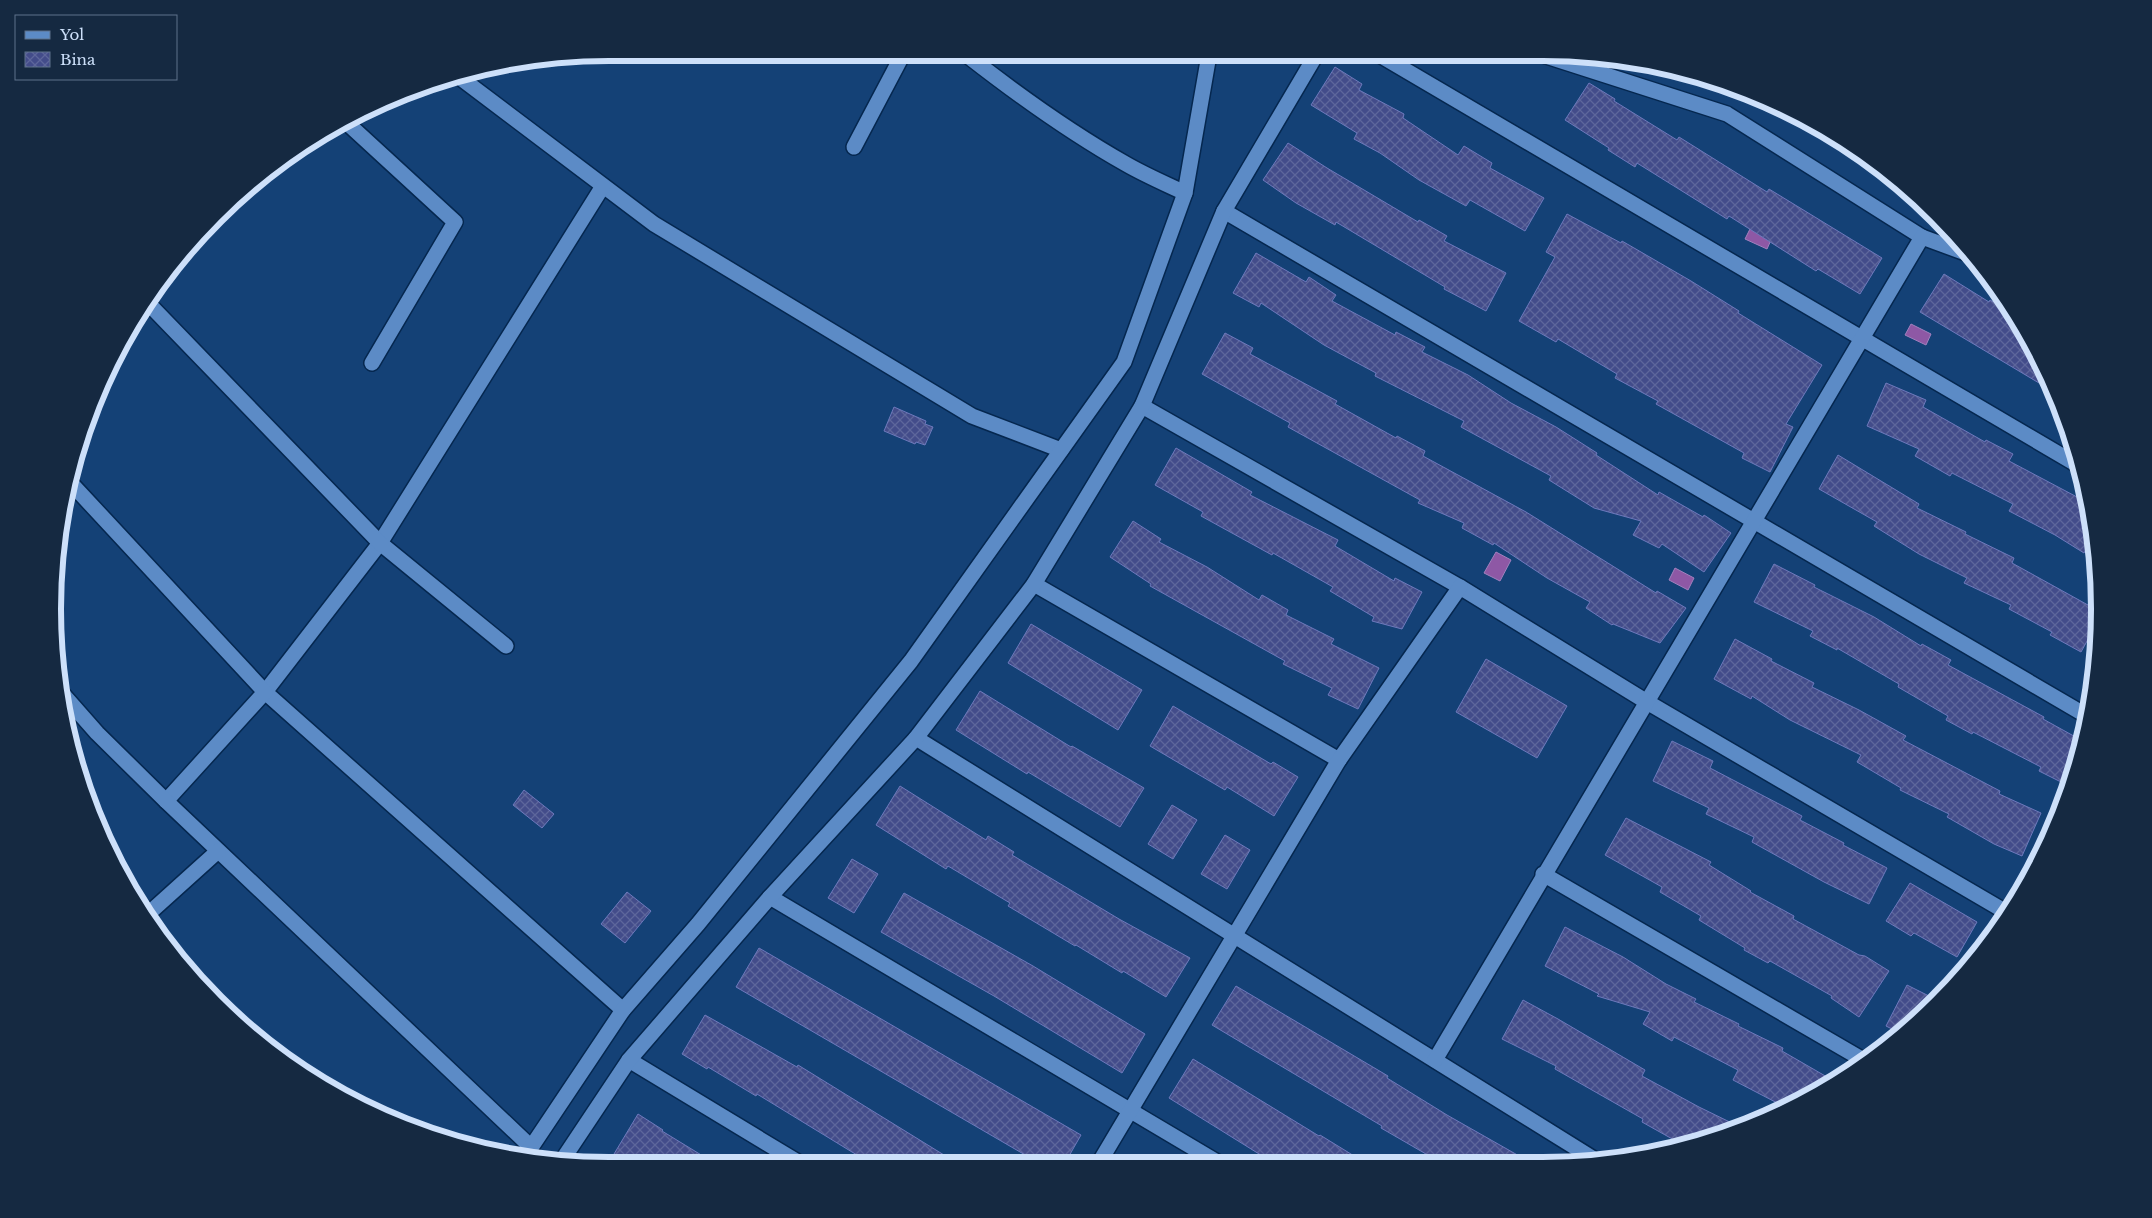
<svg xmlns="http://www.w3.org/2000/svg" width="2152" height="1218" font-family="'Libre Baskerville',serif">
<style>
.water{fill:#8e58a5;stroke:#a181be}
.building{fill:url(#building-cross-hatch);stroke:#6d79bc}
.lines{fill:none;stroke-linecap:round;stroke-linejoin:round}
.minor-casing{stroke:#05274f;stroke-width:18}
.minor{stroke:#5c8bc6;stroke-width:15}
.rim{fill:none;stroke:#cde0fa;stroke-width:6}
</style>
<defs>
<pattern id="building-cross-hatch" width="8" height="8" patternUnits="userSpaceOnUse" patternTransform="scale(1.25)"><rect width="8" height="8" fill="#434c8a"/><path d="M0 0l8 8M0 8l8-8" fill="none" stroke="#5d669b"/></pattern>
</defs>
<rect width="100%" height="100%" fill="#144176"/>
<g class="water">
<polygon points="1753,223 1771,240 1767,249 1745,239"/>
<polygon points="1911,324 1931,334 1926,345 1905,335"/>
<polygon points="1496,552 1511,560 1500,581 1484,573"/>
<polygon points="1675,568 1694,578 1688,590 1669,580"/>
</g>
<g class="building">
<polygon points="1335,67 1362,84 1359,90 1404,114 1403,118 1458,155 1464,146 1492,163 1490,168 1544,198 1525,231 1470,200 1466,206 1419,180 1380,153 1354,139 1357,133 1311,105"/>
<polygon points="1589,83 1615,99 1614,101 1677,140 1679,137 1767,192 1769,189 1882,258 1860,294 1818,269 1816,271 1729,216 1727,219 1637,163 1635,167 1608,150 1609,148 1565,120"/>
<polygon points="1288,143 1327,168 1418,222 1419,220 1447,236 1444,241 1506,273 1486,311 1444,289 1445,287 1336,222 1335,225 1296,203 1263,180"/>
<polygon points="1567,214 1621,243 1622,241 1691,281 1739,311 1738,313 1822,365 1786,424 1793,427 1770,472 1742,458 1744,453 1656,404 1658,401 1615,378 1617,374 1558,339 1556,342 1519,321 1555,257 1546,252"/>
<polygon points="1256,253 1306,282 1309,277 1336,295 1332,301 1395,335 1396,332 1425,347 1422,352 1468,375 1511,403 1556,427 1597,453 1596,455 1658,495 1659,492 1703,517 1704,515 1731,533 1704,572 1662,544 1659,548 1633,535 1641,521 1594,508 1549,480 1551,476 1461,427 1464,421 1375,376 1376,373 1324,345 1261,303 1259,307 1233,293"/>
<polygon points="1944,274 1989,302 1990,300 2011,312 2042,363 2045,372 2039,383 1920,312"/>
<polygon points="1225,333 1253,348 1250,354 1337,401 1335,404 1396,438 1397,436 1425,451 1423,456 1526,512 1656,593 1657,591 1686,608 1660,643 1613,624 1612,625 1586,608 1590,602 1547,578 1494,543 1493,545 1462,528 1464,523 1418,503 1420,500 1288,427 1290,423 1202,374"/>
<polygon points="1886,383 1926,400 1923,407 1985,442 1986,440 2013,454 2009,461 2077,497 2084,485 2093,538 2084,553 2055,535 2009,511 2013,504 1952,473 1950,476 1915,456 1919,449 1867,426"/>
<polygon points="894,407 926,421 925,424 933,427 925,445 916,442 915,444 884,431"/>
<polygon points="1176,448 1252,492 1250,495 1338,540 1335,546 1394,581 1395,578 1422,592 1402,629 1372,621 1374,617 1330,591 1333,587 1273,553 1272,555 1201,516 1203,512 1155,485"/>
<polygon points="1838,455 1919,504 1917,508 1966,532 1965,534 2014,558 2012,563 2097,610 2097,623 2081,652 2050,635 2052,632 2009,609 2011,605 1964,583 1967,578 1919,554 1874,526 1877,522 1819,489"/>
<polygon points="1133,521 1161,539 1159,542 1207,567 1259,600 1262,595 1288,610 1286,615 1334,639 1331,644 1379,668 1358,709 1328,695 1332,688 1283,664 1285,661 1150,586 1151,584 1110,557"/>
<polygon points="1774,564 1815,585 1814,587 1874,617 1921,646 1922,644 1951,660 1948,665 2044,717 2043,719 2081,740 2073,773 2067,785 2039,771 2041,767 1973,732 1972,734 1946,720 1948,716 1898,687 1899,684 1837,648 1837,650 1810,636 1813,631 1754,602"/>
<polygon points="1031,624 1142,690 1118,730 1008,663"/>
<polygon points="1735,639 1772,659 1771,661 1814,683 1812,687 1859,710 1906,736 1903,740 2000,791 1999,794 2041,813 2022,856 1994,844 1947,817 1949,814 1900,790 1901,788 1857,762 1861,755 1790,720 1752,696 1751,699 1714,679"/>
<polygon points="1486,659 1567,706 1537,758 1456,712"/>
<polygon points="980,691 1071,747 1072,746 1144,788 1120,827 1028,772 1027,774 956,730"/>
<polygon points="1173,706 1271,764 1273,762 1298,777 1274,816 1227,787 1225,790 1150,746"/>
<polygon points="1672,741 1713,761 1710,768 1802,816 1800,820 1844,843 1843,845 1887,868 1869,904 1824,882 1752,842 1754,837 1706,814 1709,808 1653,781"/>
<polygon points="900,786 986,840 988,836 1014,852 1012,855 1119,919 1190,958 1166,997 1123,971 1122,973 1076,945 1075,946 1008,906 1010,903 948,866 946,869 876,825"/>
<polygon points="524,790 554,814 542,828 513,805"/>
<polygon points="1172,805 1197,820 1173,859 1148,844"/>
<polygon points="1626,818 1711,862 1709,865 1751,891 1750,892 1794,916 1793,919 1859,955 1865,956 1889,971 1859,1017 1831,998 1832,996 1770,961 1768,963 1744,950 1745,948 1699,920 1701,916 1660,892 1662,887 1605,855"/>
<polygon points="1225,835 1250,850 1227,889 1201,874"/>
<polygon points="852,859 878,874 854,913 828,898"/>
<polygon points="1910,883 1977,922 1957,957 1914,933 1911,936 1886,921"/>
<polygon points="627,892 651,911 625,943 601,924"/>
<polygon points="904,893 1033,966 1145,1034 1122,1073 994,996 881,932"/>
<polygon points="1565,927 1623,957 1666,984 1696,999 1694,1002 1739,1024 1738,1026 1783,1048 1782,1051 1834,1081 1783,1106 1733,1080 1738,1070 1674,1037 1672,1041 1643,1024 1650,1012 1597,996 1599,994 1545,966"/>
<polygon points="759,948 1081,1135 1065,1163 1039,1163 736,987"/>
<polygon points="1907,985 1933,998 1927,1010 1900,1033 1886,1026"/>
<polygon points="1236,986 1388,1076 1387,1078 1447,1115 1528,1161 1438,1161 1407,1143 1381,1128 1382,1126 1212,1025"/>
<polygon points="1523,1000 1558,1019 1645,1070 1642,1076 1699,1107 1740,1127 1722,1136 1683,1145 1642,1122 1643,1119 1555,1069 1556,1066 1502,1039"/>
<polygon points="705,1015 797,1067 798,1065 957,1163 870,1163 757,1094 756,1096 708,1067 707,1069 682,1054"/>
<polygon points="1193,1059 1319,1136 1320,1135 1364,1162 1272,1162 1169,1098"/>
<polygon points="638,1114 663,1130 662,1131 716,1164 632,1164 614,1154"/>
</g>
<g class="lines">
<defs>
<g id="minor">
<polyline points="1378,54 2081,467"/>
<polyline points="1540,54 1727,114 1922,237 1971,255"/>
<path d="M968,56c50,39 103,77 158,108 19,11 40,20 59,29"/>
<polyline points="458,76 654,224 972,416 1061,450"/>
<polyline points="345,121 455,222 372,363"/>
<polyline points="1820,126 1824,129"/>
<polyline points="854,147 902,56"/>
<polyline points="603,186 380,543 265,692 623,1010"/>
<polyline points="1224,211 2087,716"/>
<polyline points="146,301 380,543 506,646"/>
<polyline points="1142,406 1460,587 1647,702 2006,912"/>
<polyline points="68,480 265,692 166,801"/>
<polyline points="1034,584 1339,760"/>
<polyline points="60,691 97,733 166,801 531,1147"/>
<polyline points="916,738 1597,1161"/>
<polyline points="1543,874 1865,1061"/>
<polyline points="770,897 1217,1162"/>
<polyline points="147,915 218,851"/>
<polyline points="629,1060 801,1164"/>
<polyline points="1435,1060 1922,237"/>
<polyline points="526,1155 623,1010 698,924 911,661 1124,362 1185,193 1209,55"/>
<polyline points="561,1162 629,1060 770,897 916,738 1034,584 1142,406 1224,211 1316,55"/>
<polyline points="1099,1163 1339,760 1460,587"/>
</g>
</defs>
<use href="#minor" class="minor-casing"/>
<use href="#minor" class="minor"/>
</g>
<path d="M0 0H2152V1218H0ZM609 61H1543A548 548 0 0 1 2091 609V609A548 548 0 0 1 1543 1157H609A548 548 0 0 1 61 609V609A548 548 0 0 1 609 61Z" fill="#152941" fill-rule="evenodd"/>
<path class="rim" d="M609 61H1543A548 548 0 0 1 2091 609V609A548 548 0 0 1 1543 1157H609A548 548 0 0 1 61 609V609A548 548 0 0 1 609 61Z"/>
<rect x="15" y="15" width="162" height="65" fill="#152941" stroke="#5f728b"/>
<rect x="25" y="31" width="25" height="8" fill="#5c8bc6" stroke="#5f728b"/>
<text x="60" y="40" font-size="15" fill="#cde0fa">Yol</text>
<rect x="25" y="52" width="25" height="15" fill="url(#building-cross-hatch)" stroke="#5f728b"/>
<text x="60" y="65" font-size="15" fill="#cde0fa">Bina</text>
</svg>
